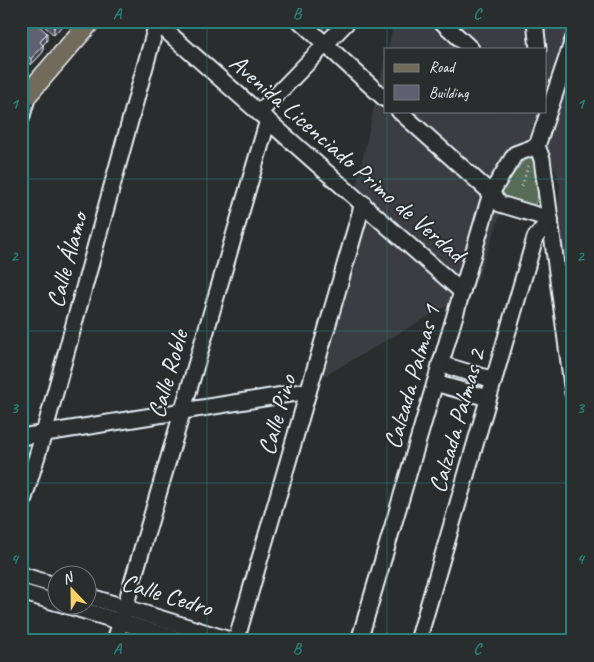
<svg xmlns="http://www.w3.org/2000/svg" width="594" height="662" font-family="Caveat,sans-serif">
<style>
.built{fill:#3a3c42}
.park{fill:#586c58;stroke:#a0aea8}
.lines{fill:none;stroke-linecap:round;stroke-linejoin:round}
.minor-casing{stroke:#e8f1f8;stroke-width:19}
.major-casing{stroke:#e8f1f8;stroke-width:22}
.path{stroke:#e8f1f8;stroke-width:2.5;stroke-dasharray:1 4;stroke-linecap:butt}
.minor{stroke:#2a2d2e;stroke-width:15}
.major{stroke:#726b5a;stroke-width:19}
.wall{fill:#515362;stroke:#e8f1f8}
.shaded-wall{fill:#424350;stroke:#e8f1f8}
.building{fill:#5e6072;stroke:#e8f1f8}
.grid{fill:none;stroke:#25827c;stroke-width:1;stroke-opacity:0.55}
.labels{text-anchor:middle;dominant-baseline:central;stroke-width:4;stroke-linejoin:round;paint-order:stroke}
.street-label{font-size:25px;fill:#e8f1f8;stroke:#2a2d2e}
.neatline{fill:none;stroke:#25827c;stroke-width:2}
.grid-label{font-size:16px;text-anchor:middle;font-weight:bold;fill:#25827c}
</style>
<rect width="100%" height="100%" fill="#2a2d2e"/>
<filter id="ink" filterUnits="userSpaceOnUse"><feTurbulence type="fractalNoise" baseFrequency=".02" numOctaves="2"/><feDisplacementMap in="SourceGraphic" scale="10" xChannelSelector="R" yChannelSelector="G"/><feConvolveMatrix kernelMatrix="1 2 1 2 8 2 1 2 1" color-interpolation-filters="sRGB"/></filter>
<g filter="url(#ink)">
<polygon class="built" points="394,21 573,21 573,333 557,224 560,185 547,146 544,123 502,210 473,291 312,383 385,59 385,111 545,111 545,49 388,49"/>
<polygon class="park" points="527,156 534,158 538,196 534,207 499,197 504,187"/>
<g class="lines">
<defs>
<g id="minor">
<polyline points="155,21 462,292"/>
<polyline points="300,21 385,99"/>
<polyline points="441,21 471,49"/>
<polyline points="535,21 538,49"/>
<polyline points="573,40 537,146 542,159 573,393"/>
<polyline points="399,111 491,193 500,204 550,219"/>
<polyline points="259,113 348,21"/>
<polyline points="21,119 28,95"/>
<polyline points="440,364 494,380"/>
<polyline points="435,383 488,398"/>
<polyline points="21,437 308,391"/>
<polyline points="21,508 44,433 157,23"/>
<polyline points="21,575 58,586"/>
<polyline points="21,592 58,603"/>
<polyline points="88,596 233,641"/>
<polyline points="62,604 183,641"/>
<polyline points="115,641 268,120"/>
<polyline points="236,641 363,203"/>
<polyline points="359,641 491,193 515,154 537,146"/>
<polyline points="418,641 535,238 550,219"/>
</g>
<polyline id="major" points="21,102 91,21"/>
</defs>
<use href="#minor" class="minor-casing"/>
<use href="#major" class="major-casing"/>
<polyline class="path" points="522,186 529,163"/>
<use href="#minor" class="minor"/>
<use href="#major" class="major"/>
</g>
<g class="wall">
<polygon points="21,21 47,40 43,45 43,52 31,65 26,61 24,63 26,71 21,75"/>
<polygon points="39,21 66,21 54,35"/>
</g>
<g class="shaded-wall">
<polygon points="60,21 66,21 54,35 54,28"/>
<polygon points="47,33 47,40 43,45 43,52 31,65 31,59 40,42"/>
<polygon points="26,54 26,61 21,66 21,59"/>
<polygon points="26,64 26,71 21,75 21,69"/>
</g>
<g class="building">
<polygon points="21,21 34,21 47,33 40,42 43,45 31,59 26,54 21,59 21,33 23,34 26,30 22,26 21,27"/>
<polygon points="47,21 60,21 54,28"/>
<polygon points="21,60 26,64 21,69"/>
</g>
</g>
<path class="grid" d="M207,21v620M387,21v28M387,111v530M21,179h552M21,331h552M21,483h552"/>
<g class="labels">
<g class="street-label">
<text transform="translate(347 158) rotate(41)">Avenida Licenciado Primo de Verdad</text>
<text transform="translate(67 260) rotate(-75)">Calle Álamo</text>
<text transform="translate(168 374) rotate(-74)">Calle Roble</text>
<text transform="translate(412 377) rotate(-74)">Calzada Palmas 1</text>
<text transform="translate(277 415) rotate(-74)">Calle Pino</text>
<text transform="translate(457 421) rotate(-74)">Calzada Palmas 2</text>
<text transform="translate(167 595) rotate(17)">Calle Cedro</text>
</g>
</g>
<rect width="594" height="662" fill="none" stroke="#2a2d2e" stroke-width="55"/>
<rect x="384" y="48" width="162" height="65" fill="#2a2d2e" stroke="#767b7f"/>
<rect x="394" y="64" width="25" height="8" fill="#726b5a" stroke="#767b7f"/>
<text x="429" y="72" font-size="15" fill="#e8f1f8">Road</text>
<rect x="394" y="85" width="25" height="15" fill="#5e6072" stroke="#767b7f"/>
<text x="429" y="98" font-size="15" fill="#e8f1f8">Building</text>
<g transform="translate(72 590) rotate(338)"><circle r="24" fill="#2a2d2e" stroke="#767b7f"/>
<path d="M0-4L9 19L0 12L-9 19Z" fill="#ffd166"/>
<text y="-8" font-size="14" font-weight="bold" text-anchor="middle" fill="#e8f1f8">N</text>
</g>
<rect x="28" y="28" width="538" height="606" class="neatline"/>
<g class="grid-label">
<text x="117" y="19">A</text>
<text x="297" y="19">B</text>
<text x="477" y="19">C</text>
<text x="14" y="109">1</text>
<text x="580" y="109">1</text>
<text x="14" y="261">2</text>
<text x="580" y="261">2</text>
<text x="14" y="413">3</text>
<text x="580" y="413">3</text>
<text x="14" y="564">4</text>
<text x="580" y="564">4</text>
<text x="117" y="654">A</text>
<text x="297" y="654">B</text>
<text x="477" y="654">C</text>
</g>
</svg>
